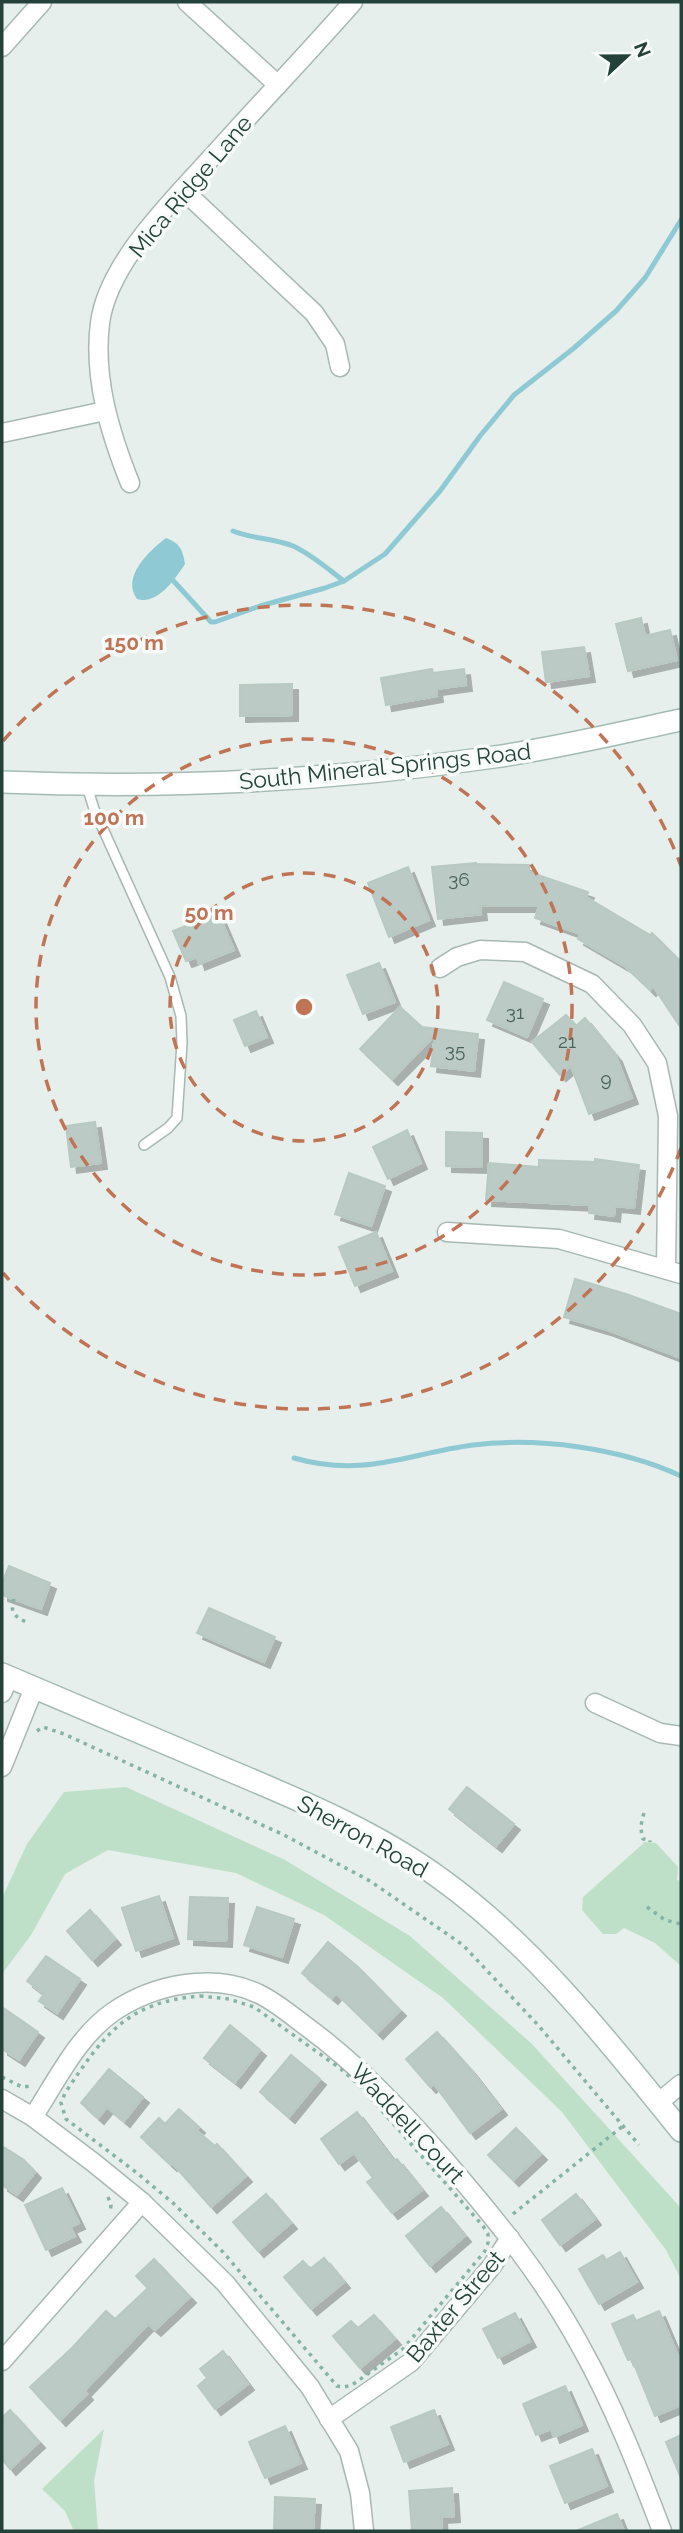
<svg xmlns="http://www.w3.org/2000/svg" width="683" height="2533" font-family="Raleway,sans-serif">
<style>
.green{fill:#bfe0c8}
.water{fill:#8ec9d4}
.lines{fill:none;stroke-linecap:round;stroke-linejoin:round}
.stream{stroke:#8ec9d4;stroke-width:5}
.building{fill:#bbcac4;stroke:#b8c9c2;stroke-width:2;filter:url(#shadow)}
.lane-casing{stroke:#a8b8b2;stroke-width:12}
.street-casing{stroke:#a8b8b2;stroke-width:21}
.secondary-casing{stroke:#a4bbb3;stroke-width:24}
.path{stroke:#86b3a5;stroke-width:3.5;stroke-dasharray:3.5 5;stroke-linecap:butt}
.lane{stroke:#fff;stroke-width:9}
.street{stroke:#fff;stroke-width:18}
.secondary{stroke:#fff;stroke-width:21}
.ring{fill:none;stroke:#c07456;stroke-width:3.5;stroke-dasharray:12 9}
.labels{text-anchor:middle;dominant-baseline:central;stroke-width:7;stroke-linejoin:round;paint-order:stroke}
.number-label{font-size:19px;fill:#4a645c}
.street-label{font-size:23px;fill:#24423a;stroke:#f7fbf9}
.centre{fill:#c07456;stroke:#f7fbf9;stroke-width:3.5}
.ring-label{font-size:21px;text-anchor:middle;font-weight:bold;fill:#c07456;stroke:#f7fbf9;stroke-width:7;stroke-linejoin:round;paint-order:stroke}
</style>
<defs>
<filter id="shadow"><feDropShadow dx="6" dy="6" stdDeviation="0" flood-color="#0004"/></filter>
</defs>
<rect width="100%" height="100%" fill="#e6efeb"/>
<g class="green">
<polygon points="126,1787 285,1860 410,1936 532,2044 681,2208 681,2279 666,2250 562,2112 443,1998 324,1915 236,1873 108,1850 65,1874 31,1935 2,1974 2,1898 27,1844 64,1792"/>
<polygon points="645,1842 656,1843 678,1867 677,1880 681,1881 681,1966 655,1943 624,1928 616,1934 603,1934 582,1910 583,1897"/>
<polygon points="104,2429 94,2481 98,2531 74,2531 65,2511 42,2489"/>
</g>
<path class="water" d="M166,538c14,5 17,12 19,26 -10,15 -27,41 -48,35 -16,-22 12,-48 29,-61z"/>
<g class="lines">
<g class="stream">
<path d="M233,531c19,8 40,7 60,15 18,8 35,23 51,35"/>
<polyline points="169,576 211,622 215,622 260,606 325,588 344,581 385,554 440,491 480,436 514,395 574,348 616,311 645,278 681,220"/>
<path d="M294,1458c70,20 112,-4 179,-13 65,-8 148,3 208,31"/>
</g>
</g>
<g class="building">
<polygon points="641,618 645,636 670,630 677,660 628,671 616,624"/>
<polygon points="584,647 589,676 546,682 542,652"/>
<polygon points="432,669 433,673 464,669 466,685 436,689 437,696 386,705 381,678"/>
<polygon points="292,684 292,715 240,716 240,685"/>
<polygon points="476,863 476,864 529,865 529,872 588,892 586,897 650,935 652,933 681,962 681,1028 653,986 650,990 626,967 578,939 581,934 535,918 539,906 480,906 481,914 438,919 432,867"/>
<polygon points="408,867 429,920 389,937 368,883"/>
<polygon points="218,913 234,950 199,964 197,957 186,961 173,931"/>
<polygon points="379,963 395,1002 363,1014 347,975"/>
<polygon points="504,982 543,999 527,1037 487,1020"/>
<polygon points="400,1007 422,1027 478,1034 474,1071 431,1066 435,1035 392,1079 360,1049"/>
<polygon points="256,1011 267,1037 245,1046 234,1020"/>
<polygon points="566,1015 576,1026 585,1018 616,1056 632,1098 589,1114 571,1066 560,1075 532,1042"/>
<polygon points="95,1122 101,1163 71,1167 66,1126"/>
<polygon points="407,1130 421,1163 388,1179 373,1147"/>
<polygon points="446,1132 482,1133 482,1167 446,1166"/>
<polygon points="595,1159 639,1165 634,1208 615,1206 614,1216 589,1213 590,1205 486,1200 489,1163 539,1167 539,1160 595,1162"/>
<polygon points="349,1173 385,1186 371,1226 335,1214"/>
<polygon points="376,1232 392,1271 355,1286 339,1247"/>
<polygon points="575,1279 626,1294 681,1314 681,1358 608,1330 564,1317"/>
<polygon points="9,1566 50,1583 41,1609 2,1595 2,1583"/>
<polygon points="209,1608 275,1637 264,1662 197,1633"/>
<polygon points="467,1787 514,1824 496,1846 449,1809"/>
<polygon points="159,1896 173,1938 136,1951 122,1908"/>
<polygon points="190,1897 228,1898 226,1941 188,1939"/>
<polygon points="257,1907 294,1919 282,1957 244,1945"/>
<polygon points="90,1910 115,1939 92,1960 67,1931"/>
<polygon points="328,1942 358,1967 400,2010 377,2033 336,1993 332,1998 302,1973"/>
<polygon points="46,1956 80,1979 57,2013 39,2001 44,1994 27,1981"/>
<polygon points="2,2007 38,2032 19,2060 2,2049"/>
<polygon points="230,2025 260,2050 235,2082 204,2058"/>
<polygon points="437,2032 470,2069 501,2109 470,2133 434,2084 430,2087 406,2059"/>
<polygon points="291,2055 320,2079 289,2117 260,2092"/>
<polygon points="109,2069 143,2097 124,2121 107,2107 98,2118 81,2103"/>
<polygon points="179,2109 199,2127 196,2130 215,2146 217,2144 246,2176 211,2207 173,2164 171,2165 141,2137 159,2118 165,2124"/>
<polygon points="357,2112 394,2161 397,2159 422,2190 392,2213 367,2182 373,2178 354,2153 339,2164 321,2139"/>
<polygon points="516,2128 541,2154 513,2180 488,2155"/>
<polygon points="2,2146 24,2160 35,2172 17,2195 2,2185"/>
<polygon points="62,2188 79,2223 70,2227 75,2236 46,2250 25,2205"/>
<polygon points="266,2194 291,2223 258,2251 233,2222"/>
<polygon points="576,2194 595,2219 560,2245 542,2220"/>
<polygon points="441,2207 465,2236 430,2266 406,2236"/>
<polygon points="620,2252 637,2282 599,2304 579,2269 603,2255 606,2260"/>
<polygon points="324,2258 344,2282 311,2309 284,2277 303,2261 310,2269"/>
<polygon points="154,2259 190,2297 155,2330 148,2324 84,2391 87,2394 60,2420 30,2387 72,2348 106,2311 115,2319 148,2288 136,2276"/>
<polygon points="659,2311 681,2363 681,2405 655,2416 632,2359 628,2360 612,2324 633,2315 636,2321"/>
<polygon points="515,2313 530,2341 498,2358 483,2329"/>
<polygon points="374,2315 395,2339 360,2368 333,2336 351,2321 358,2328"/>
<polygon points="223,2351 248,2384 215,2409 198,2386 207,2378 200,2369"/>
<polygon points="565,2386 582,2425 554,2437 551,2429 536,2435 523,2404"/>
<polygon points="10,2410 39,2442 10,2469 2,2459 2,2418"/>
<polygon points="434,2410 448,2444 404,2462 391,2427"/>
<polygon points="285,2426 301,2463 265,2478 249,2442"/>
<polygon points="681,2435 681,2478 666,2442"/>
<polygon points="592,2449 607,2486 565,2503 550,2466"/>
<polygon points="452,2488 454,2516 441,2517 442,2531 412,2531 409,2491"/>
<polygon points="275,2497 315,2499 313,2531 274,2531"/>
<polygon points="617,2514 624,2531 576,2531"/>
</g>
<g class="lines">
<defs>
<polyline id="lane" points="87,786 94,809 170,977 181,1016 182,1043 177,1118 168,1128 144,1145"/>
<g id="street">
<polyline points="187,2 278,85"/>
<polyline points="2,47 42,2"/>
<polyline points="183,190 314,313 335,344 340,367"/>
<polyline points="2,433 105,411"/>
<path d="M130,483c-20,-50 -37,-105 -30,-160 8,-63 80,-130 121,-176 44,-49 89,-96 132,-145"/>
<polyline points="440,968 457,957 480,950 525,952 592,984 632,1025 657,1063 668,1116 666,1268"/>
<polyline points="447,1232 559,1239 681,1274"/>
<polyline points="2,1693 9,1677"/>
<polyline points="595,1703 660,1733 681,1736"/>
<polyline points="2,1767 34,1688"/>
<polyline points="2,2099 33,2117 94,2163 142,2202 225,2283 310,2387 349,2451 360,2493 364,2531"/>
<polyline points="658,2103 681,2084"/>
<path d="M33,2117c23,-35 44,-80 80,-105 41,-28 100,-40 146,-18 17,8 33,22 48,33 52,38 94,84 137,132 52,60 99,118 137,188 33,59 57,121 81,184"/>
<polyline points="2,2361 142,2202"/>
<polyline points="329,2419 411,2362 492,2266 510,2238"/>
</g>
<g id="secondary">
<path d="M2,782c165,7 328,-1 492,-25 63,-9 125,-24 187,-37"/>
<path d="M2,1674c73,31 146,62 219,93 76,32 153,63 220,112 93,67 169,164 240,252"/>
</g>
</defs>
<use href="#lane" class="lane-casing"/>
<use href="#street" class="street-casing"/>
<use href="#secondary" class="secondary-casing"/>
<g class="path">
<path d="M14,1599c-5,14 2,19 15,24"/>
<polyline points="37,1731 43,1727 64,1734 284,1835 370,1881 463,1945 538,2025 639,2145"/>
<path d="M644,1813c-3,10 -4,16 -1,26l7,1v2"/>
<polyline points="647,1907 665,1920 681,1924"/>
<path d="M200,1996l29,3 25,8 87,62 21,19 121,138 5,8v9l-3,8 -82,98 -51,36 -8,2 -7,-1 -114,-134 -50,-49 -36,-30 -71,-54 -5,-16 4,-10c39,-58 61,-91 135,-97z"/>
<polyline points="2,2077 22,2087 31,2086"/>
<polyline points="108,2197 111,2205 110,2213"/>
<polyline points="513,2214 623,2126"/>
</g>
<use href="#lane" class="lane"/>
<use href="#street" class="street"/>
<use href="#secondary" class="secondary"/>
</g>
<g class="ring">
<circle cx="304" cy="1007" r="134"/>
<circle cx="304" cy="1007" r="268"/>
<path d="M681 1148A402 402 0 0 1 3 1273M3 741A402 402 0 0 1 681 866"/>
</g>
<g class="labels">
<g class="number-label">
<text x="459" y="879">36</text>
<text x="515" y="1012">31</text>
<text x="567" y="1041">21</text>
<text x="455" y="1050">35</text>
<text x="606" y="1079">9</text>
</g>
<g class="street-label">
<text transform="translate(190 186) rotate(-50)">Mica Ridge Lane</text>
<text transform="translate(385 766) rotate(-6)">South Mineral Springs Road</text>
<text transform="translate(363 1836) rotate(29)">Sherron Road</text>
<text transform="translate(408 2123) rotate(47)">Waddell Court</text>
<text transform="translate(455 2306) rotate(-50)">Baxter Street</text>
</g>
</g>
<circle cx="304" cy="1007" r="10" class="centre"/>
<g class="ring-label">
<text x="134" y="650">150 m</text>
<text x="114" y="825">100 m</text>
<text x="209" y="920">50 m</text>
</g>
<rect width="683" height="2533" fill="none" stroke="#24423a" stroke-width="7"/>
<g transform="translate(627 56) rotate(68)" stroke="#f7fbf9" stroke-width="5" paint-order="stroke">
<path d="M0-5L12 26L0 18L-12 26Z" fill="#24423a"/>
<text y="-10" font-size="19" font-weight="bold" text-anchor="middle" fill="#24423a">N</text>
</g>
</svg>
